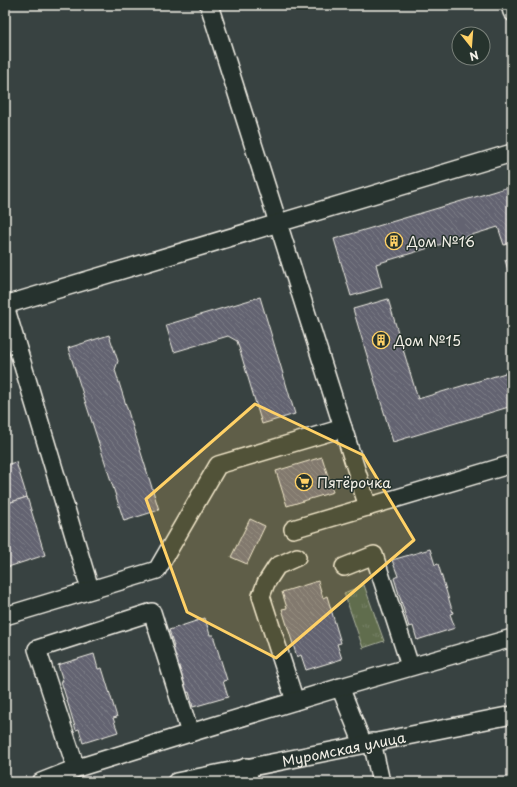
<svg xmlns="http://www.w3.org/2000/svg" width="517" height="787" font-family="'Playpen Sans',sans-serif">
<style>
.park{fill:url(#park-tufts);stroke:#aaaf9b}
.building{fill:url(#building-back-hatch);stroke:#f4f1e8}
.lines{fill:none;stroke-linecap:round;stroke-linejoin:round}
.minor-casing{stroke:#f4f1e8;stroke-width:20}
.minor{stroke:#26332d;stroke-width:17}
.marked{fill:#ffd166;fill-opacity:0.2;stroke:#ffd166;stroke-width:3;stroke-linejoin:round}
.labels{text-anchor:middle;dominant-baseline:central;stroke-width:3;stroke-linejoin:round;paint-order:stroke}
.poi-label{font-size:14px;fill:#f4f1e8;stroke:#26332d;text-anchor:start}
.street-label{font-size:14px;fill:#f4f1e8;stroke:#26332d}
</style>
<defs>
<pattern id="park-tufts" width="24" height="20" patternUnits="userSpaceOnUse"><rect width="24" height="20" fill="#606d4e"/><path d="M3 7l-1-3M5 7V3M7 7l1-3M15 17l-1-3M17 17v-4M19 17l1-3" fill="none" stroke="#778268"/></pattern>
<pattern id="building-back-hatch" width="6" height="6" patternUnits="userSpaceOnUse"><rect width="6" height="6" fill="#636471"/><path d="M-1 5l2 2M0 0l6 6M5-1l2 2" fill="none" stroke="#7a7b85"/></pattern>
</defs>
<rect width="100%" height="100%" fill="#384241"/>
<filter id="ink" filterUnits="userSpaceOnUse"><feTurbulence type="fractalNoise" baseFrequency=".025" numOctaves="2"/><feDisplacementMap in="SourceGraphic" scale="8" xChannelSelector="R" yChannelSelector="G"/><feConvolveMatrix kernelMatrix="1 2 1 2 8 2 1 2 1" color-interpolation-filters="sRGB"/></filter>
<g filter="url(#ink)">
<polygon class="park" points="364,585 384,641 363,648 344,593"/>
<g class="building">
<polygon points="512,186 512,242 504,245 498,227 376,264 382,287 351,296 334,239"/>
<polygon points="512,258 512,284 505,260"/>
<polygon points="260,297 295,414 262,424 237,341 228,336 174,352 166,325"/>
<polygon points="388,299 418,399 512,371 512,406 393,442 353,309"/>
<polygon points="109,335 118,361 115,370 159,510 124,521 68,348"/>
<polygon points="322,457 333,492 287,506 276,471"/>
<polygon points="16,462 27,497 5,504 5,465"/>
<polygon points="27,497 45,555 5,568 5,504"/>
<polygon points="250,519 265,526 247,564 231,557"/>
<polygon points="430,549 435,565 438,564 453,613 450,614 455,628 417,640 413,626 409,627 394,578 398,576 392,560"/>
<polygon points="318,581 323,598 327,596 341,643 337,644 342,659 306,670 301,655 297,657 282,609 287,608 282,592"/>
<polygon points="205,618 210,635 213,635 227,680 223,681 228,697 193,707 189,692 186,693 172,647 174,646 169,630"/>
<polygon points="94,654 98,669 102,668 117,717 113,718 118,732 83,743 79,729 76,730 61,681 63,681 58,665"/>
</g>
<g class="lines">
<defs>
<g id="minor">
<polyline points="209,5 368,507"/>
<polyline points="510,5 512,12"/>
<polyline points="5,305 512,153"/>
<polyline points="5,306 90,589"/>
<polyline points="293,529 512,464"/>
<polyline points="344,567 374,555 410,666"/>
<polyline points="5,616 157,570 218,465 343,428"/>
<polyline points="340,687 363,744"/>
<polyline points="295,701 261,596 266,583 277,566 297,557"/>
<polyline points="372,742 381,782"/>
<polyline points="246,767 250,782"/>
<polyline points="74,769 73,759 37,649 152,612 190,733"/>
<polyline points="41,782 74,769 190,733 348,685 512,638"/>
<path id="s1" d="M176,782l336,-67"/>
</g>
</defs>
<use href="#minor" class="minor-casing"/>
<use href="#minor" class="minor"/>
</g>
</g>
<path class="marked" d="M255,404l108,51 51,85 -138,118 -89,-46 -41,-113z"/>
<defs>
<symbol id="building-ring" viewBox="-11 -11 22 22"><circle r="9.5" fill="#26332d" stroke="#ffd166" stroke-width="1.5"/><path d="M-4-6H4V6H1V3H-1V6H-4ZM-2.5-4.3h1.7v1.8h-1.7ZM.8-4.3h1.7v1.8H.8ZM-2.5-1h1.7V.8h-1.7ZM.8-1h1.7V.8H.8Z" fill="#ffd166"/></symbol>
<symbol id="supermarket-ring" viewBox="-11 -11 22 22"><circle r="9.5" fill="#26332d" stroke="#ffd166" stroke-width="1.5"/><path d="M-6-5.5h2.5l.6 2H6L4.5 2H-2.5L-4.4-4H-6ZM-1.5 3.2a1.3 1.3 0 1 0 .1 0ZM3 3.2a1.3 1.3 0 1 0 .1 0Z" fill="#ffd166"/></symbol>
</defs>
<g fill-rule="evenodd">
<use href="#building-ring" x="384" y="231" width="20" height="20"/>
<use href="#building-ring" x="371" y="330" width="20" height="20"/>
<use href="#supermarket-ring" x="294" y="472" width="20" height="20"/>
</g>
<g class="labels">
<g class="poi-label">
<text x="407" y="241">Дом №16</text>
<text x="394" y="340">Дом №15</text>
<text x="317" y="482">Пятёрочка</text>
</g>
<g class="street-label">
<text stroke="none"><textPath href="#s1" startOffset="171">Муромская улица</textPath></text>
</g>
</g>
<rect width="517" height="787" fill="none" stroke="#26332d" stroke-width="20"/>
<rect x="10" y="10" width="497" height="767" fill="none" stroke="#f4f1e8" stroke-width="1.5" filter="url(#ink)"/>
<g transform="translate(471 46) rotate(163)"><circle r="19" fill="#26332d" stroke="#787f78"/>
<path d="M0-3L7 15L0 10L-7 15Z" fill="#ffd166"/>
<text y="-6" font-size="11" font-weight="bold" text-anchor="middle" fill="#f4f1e8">N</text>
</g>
</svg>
